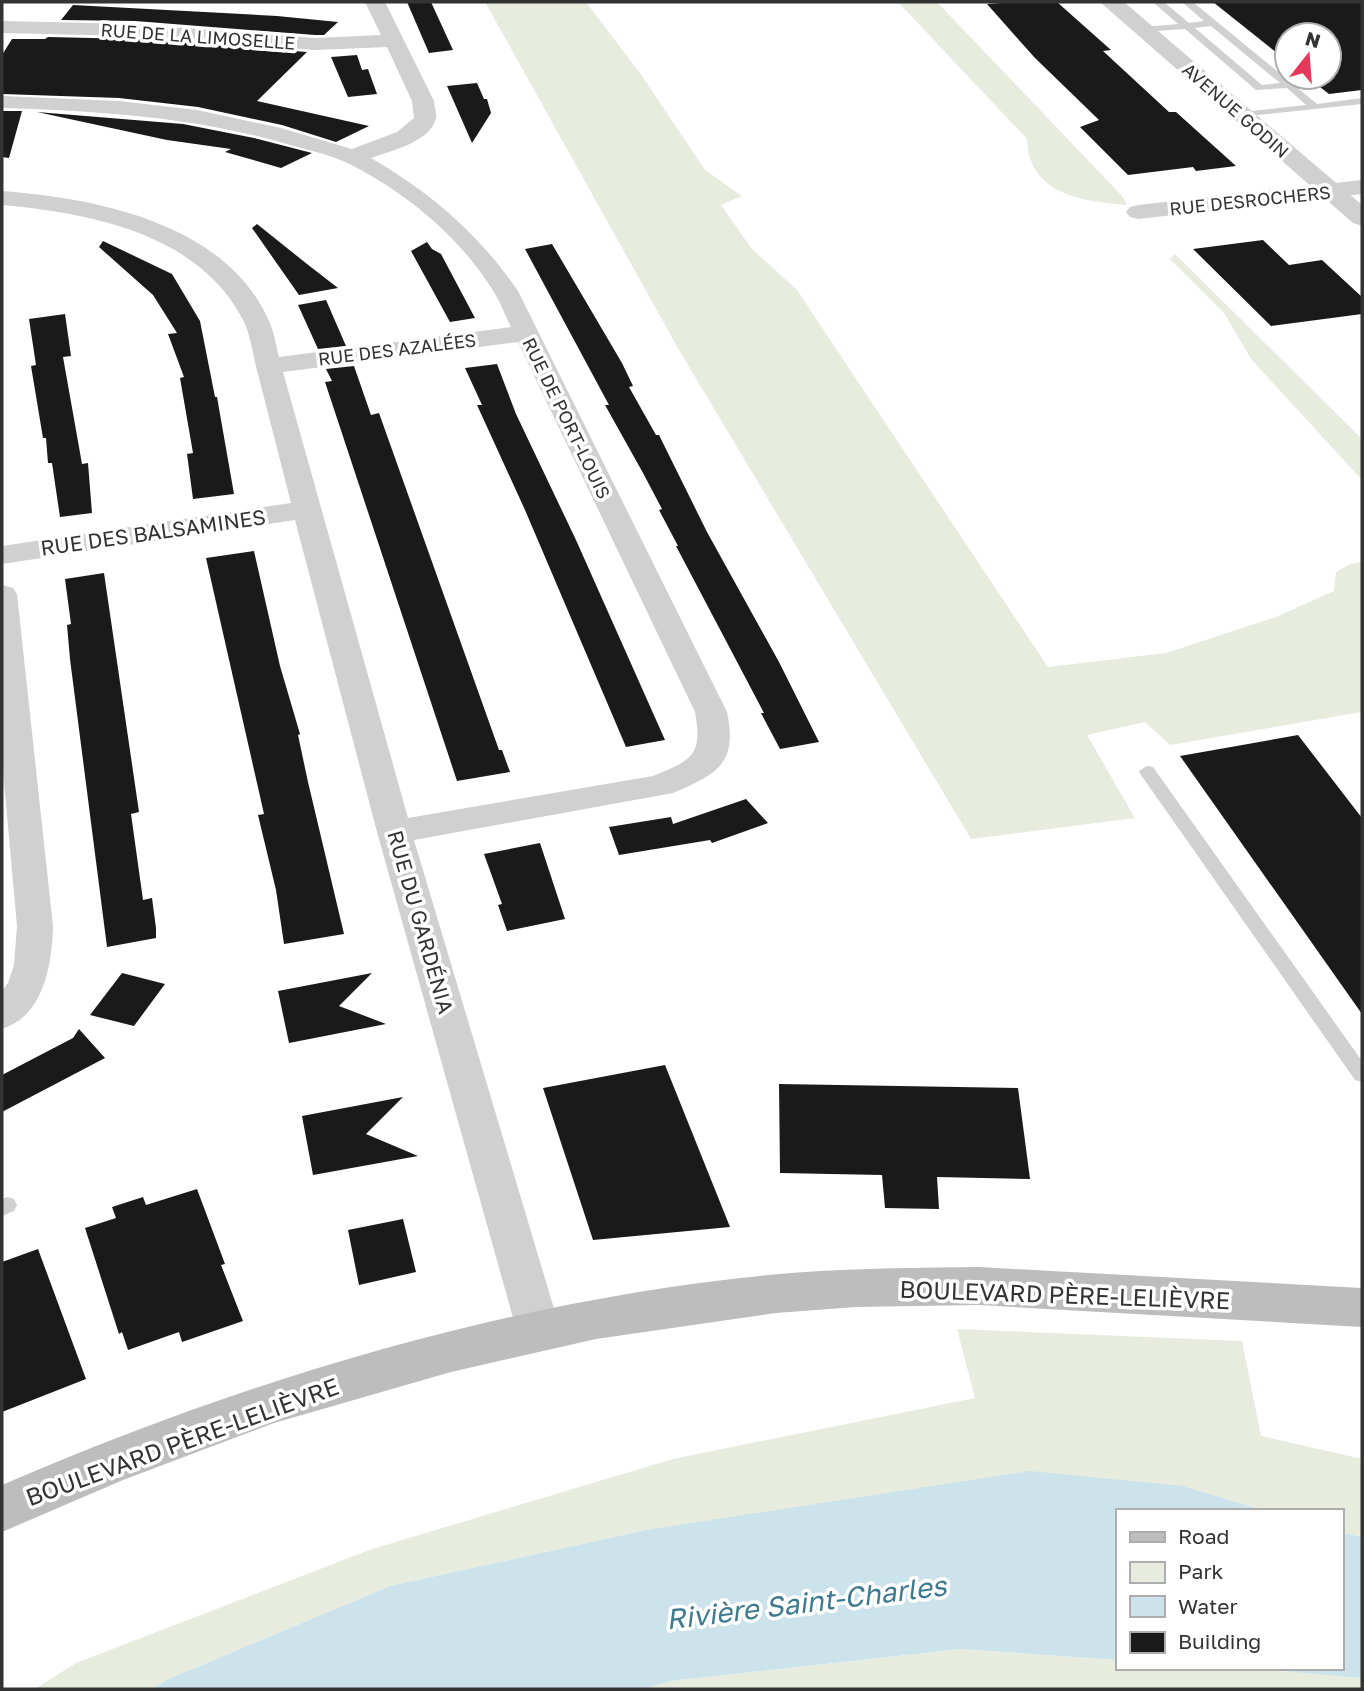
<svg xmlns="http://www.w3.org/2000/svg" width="1364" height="1691" font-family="'Golos Text',sans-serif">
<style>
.green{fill:#e7ecdf}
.water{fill:#cce3ec}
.building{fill:#1a1a1a}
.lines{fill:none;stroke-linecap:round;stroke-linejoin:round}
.service{fill:#d0d0d0;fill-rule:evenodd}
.minor{fill:#d0d0d0;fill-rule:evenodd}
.tertiary{fill:#d0d0d0;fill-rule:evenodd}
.secondary{fill:#bdbdbd;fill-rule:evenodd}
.labels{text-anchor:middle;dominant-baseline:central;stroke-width:7;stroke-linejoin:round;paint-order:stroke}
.far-street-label{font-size:18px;fill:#333;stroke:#fff}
.street-label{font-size:21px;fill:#333;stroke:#fff}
.near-street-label{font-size:24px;fill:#333;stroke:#fff}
.near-water-label{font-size:28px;font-style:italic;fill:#3d7a90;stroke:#fff}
</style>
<rect width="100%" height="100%" fill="#fff"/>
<g class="green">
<polygon points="485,2 586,2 642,76 705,170 742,196 721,205 752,249 797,290 1048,667 1166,653 1276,617 1334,591 1336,572 1350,564 1362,562 1362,712 1170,745 1145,722 1087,735 1135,818 971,839 679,350"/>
<path d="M898,2h39l185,194 5,9c-34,-3 -82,-7 -96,-44 -3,-6 -3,-15 -4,-22z"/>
<polygon points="1175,254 1362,439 1362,480 1251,359 1224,313 1170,259"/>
<polygon points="957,1329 1242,1341 1261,1436 1362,1459 1362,1537 1341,1532 1341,1511 1266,1511 1183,1486 646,1530 390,1586 166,1680 153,1689 35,1689 76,1663 372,1549 673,1459 975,1398"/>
<path d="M961,1649l156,11v8c82,0 164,0 245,10v11h-717l25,-8z"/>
</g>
<g class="water">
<polygon points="1030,1471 1183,1486 1266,1511 1117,1511 1117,1660 961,1649 670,1681 645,1689 153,1689 166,1680 390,1586 646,1530"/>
<polygon points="1341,1532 1362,1537 1362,1678 1246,1668 1341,1668"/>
</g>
<g class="building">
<polygon points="407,2 431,2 453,50 429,53"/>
<polygon points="1014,2 1057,2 1111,50 1103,51 1169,112 1176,112 1236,166 1196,171 1193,167 1128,175 1080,127 1099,120 1035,58 987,4"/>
<polygon points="1213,2 1362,2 1362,90 1329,94 1307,77 1329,77 1329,35 1287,35 1287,61"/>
<polygon points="73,5 277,16 338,22 324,35 315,35 135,21 61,20"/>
<polygon points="48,37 135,39 307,52 257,101 369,126 336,142 282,125 198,107 119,98 2,94 2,55 12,39 45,39"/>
<polygon points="357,55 362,70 368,69 377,94 348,97 331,57"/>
<polygon points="477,83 484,99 487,99 491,113 472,143 447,86"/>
<polygon points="2,111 22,111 9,158 2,157"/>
<polygon points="37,112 183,124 254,138 312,153 281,168 225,152 231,149 167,140"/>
<polygon points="257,224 307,264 338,288 299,295 252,228"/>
<polygon points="1263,240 1289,265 1322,260 1362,297 1362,314 1271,326 1193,249"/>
<polygon points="103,241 172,274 200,321 215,397 217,397 234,494 193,499 187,454 193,453 180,378 184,377 168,334 177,333 153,295 99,247"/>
<polygon points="427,242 432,249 441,254 475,318 450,322 411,251"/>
<polygon points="552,244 622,363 633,386 629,387 656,435 659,435 707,532 779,662 819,742 780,749 761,713 764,713 676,546 678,546 659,510 662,509 643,473 605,405 609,405 525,249"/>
<polygon points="326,300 346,346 318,349 298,305"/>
<polygon points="65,314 71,356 63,357 82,464 88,463 92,513 60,517 52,463 48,463 46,438 43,438 31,366 36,365 29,319"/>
<polygon points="497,364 516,414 576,540 665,740 626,747 525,510 477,405 482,405 465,368"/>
<polygon points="354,366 371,415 379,413 499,750 502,750 510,772 457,781 325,382 332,381 326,369"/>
<polygon points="254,551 280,666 300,734 298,735 308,782 344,934 284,944 276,890 258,815 264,814 206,558"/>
<polygon points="104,573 139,812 131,814 143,900 152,898 156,928 156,938 107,947 70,659 67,625 71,624 65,579"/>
<polygon points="1298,735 1362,818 1362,1014 1180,756"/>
<polygon points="746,799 768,823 712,843 710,840 619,855 609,827 671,817 673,824"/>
<polygon points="540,843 565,919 507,931 498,905 502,904 484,854"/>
<polygon points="122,973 165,984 134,1026 90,1015"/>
<polygon points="372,973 339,1006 386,1024 289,1043 278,991"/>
<polygon points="79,1029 105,1058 2,1112 2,1075 73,1038"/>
<polygon points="665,1065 730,1227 593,1240 543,1088"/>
<polygon points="779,1084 1018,1088 1030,1179 937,1177 939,1209 885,1208 882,1175 780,1173"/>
<polygon points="403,1097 366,1134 418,1156 313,1175 302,1116"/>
<polygon points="197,1189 225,1264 221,1265 243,1321 182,1342 179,1332 128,1350 122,1332 119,1334 85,1228 116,1218 112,1207 143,1197 146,1205"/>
<polygon points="403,1219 416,1272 359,1285 348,1230"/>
<polygon points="38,1249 86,1379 2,1412 2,1262"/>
</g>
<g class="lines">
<g class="service">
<path d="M1153,2h11l25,21 15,-2 -22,-19h11l124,102 45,-6v6l-124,13v-4l4,-1 64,-7 -19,-17 -31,2 -71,-61 -45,3 -1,-2 5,-3 34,-3zM1211,26l69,57 -18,2 -67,-57z"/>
<polygon points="1147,766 1153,767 1362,1061 1362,1082 1355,1080 1141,775 1139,771"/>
<polygon points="7,1197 14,1199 17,1205 14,1211 2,1216 2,1199"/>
</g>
<g class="minor">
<path d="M365,2h20l49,99c0,5 3,12 2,17 -5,24 -46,33 -65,40 59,34 108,76 147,133l209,421c11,52 -10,62 -54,81l-259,47 147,492 -6,13 -16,5 -16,-5 -6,-13 -140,-500 -82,-312 -293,44v-18l289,-43c-11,-43 -22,-86 -33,-129 -5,-17 -7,-40 -16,-56 -45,-85 -153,-105 -240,-113v-14c94,7 224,32 267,130 5,11 7,24 10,36l232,-30c-6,-12 -11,-26 -19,-38 -33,-53 -90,-100 -147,-127 -17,-8 -37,-12 -55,-17 -94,-28 -191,-34 -288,-37v-12l117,5 78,9 84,18 71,21 45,-17 17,-14 -2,-17 -25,-54 -72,3 -180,-14 -133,-3v-12l133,3 180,14 66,-3zM518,342l177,370c8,44 -3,48 -42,64l-245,42 -125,-446z"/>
<polygon points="1362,180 1362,194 1138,219 1130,217 1126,212 1130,207 1138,205"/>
<path d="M2,585l11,3 4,6 36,332c-1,38 -9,90 -51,103v-38l6,-8 6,-18 3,-39 -15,-166z"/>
</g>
<polygon class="tertiary" points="1100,2 1124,2 1362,205 1362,226 1353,223"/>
<path class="secondary" d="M979,1267l383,21v39l-383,-22 -123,2 -80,6 -180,26 -145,33 -177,51 -151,57 -121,52v-47c246,-106 509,-186 777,-211 66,-6 133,-6 200,-7z"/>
</g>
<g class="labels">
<g class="far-street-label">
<text transform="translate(198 36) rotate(4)">RUE DE LA LIMOSELLE</text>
<text transform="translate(1236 110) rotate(41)">AVENUE GODIN</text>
<text transform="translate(1250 200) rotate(-6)">RUE DESROCHERS</text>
<text transform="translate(397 349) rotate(-7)">RUE DES AZALÉES</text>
<text transform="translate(567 418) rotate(64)">RUE DE PORT-LOUIS</text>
</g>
<g class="street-label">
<text transform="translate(153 532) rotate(-8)">RUE DES BALSAMINES</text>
<text transform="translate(421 922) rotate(74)">RUE DU GARDÉNIA</text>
</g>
<g class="near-street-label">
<text transform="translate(1065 1294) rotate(2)">BOULEVARD PÈRE-LELIÈVRE</text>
<text transform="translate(182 1441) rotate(-20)">BOULEVARD PÈRE-LELIÈVRE</text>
</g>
<g class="near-water-label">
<text transform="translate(806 1602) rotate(-7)">Rivière Saint-Charles</text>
</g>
</g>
<rect width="1364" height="1691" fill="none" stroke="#333333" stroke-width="7"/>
<rect x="1116" y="1509" width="228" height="161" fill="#ffffff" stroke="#adadad" stroke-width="2"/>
<rect x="1130" y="1532" width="35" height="10" fill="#bdbdbd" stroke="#adadad" stroke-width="2"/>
<text x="1178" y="1544" font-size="21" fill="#333333">Road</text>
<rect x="1130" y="1562" width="35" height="21" fill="#e7ecdf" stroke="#adadad" stroke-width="2"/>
<text x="1178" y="1579" font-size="21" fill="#333333">Park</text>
<rect x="1130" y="1596" width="35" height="21" fill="#cce3ec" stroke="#adadad" stroke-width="2"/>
<text x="1178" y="1614" font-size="21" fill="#333333">Water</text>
<rect x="1130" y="1632" width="35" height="21" fill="#1a1a1a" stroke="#adadad" stroke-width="2"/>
<text x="1178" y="1649" font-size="21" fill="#333333">Building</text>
<g transform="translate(1308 56) rotate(17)"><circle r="33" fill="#ffffff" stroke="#adadad" stroke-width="2"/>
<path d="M0-5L12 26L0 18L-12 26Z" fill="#e63959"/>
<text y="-10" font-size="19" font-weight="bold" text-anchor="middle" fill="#333333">N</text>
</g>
</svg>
